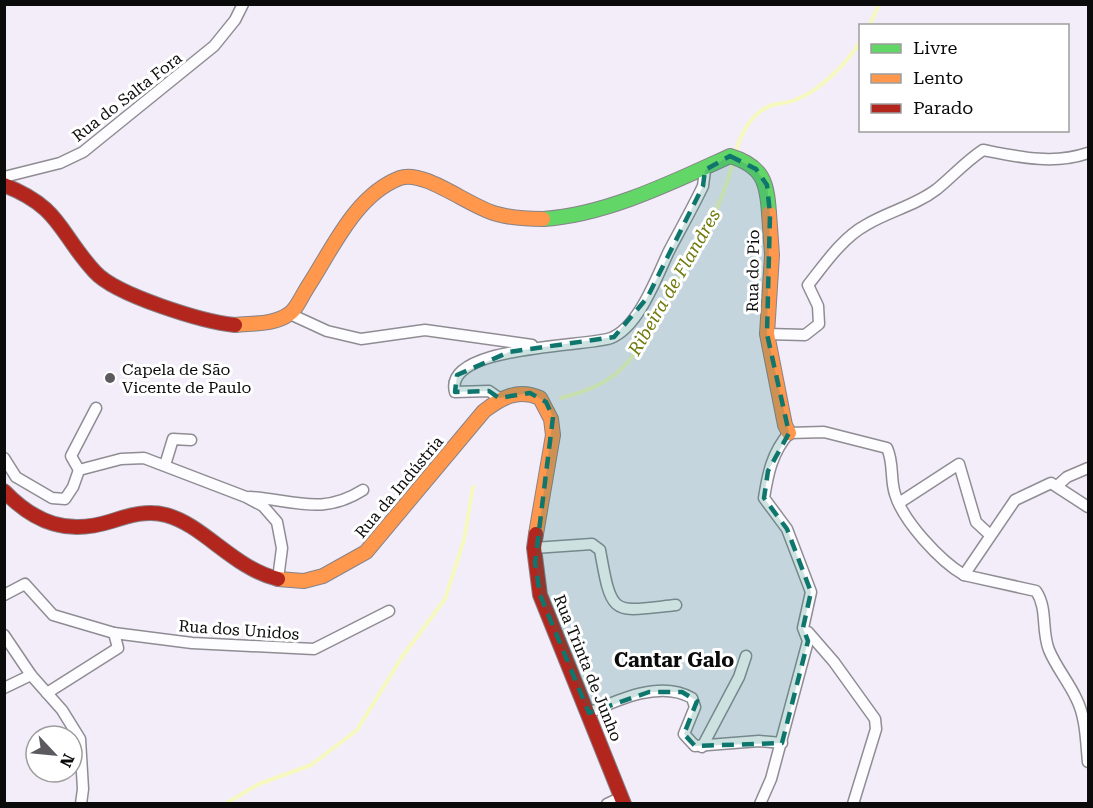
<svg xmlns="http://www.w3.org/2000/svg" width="1093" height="808" font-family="'Roboto Serif',serif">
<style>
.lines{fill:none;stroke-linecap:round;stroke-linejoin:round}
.stream{stroke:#f6f8c0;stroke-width:4}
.street-casing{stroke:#8f8d93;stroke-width:13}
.fast-casing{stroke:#868389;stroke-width:16}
.slow-casing{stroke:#868389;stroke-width:16}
.jam-casing{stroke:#868389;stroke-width:16}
.street{stroke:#fdfcfe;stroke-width:10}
.fast{stroke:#63d668;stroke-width:14}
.slow{stroke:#ff974d;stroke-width:14}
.jam{stroke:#b3261e;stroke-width:14}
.marked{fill:#0f766e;fill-opacity:0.2;stroke:#0f766e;stroke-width:4.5;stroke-dasharray:12 8;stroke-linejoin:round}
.poi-dot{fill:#5c5a5f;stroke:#fff;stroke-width:2}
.labels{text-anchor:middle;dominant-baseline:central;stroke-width:6;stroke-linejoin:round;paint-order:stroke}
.street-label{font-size:16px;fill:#0b0b0b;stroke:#fff}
.poi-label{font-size:16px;fill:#0b0b0b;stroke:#fff;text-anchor:start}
.water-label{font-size:18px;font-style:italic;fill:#6e7a0c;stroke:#fff}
.quarter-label{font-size:20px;font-weight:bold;fill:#0b0b0b;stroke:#fff}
</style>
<rect width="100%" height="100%" fill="#f3edfa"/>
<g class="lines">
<g class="stream">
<polyline points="869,26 879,4"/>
<path d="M736,151c5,-19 17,-39 36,-46 8,-2 16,-2 23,-5 26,-10 51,-36 65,-58"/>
<path d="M561,398c22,-6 41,-12 58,-27 19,-16 31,-43 44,-64 27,-46 56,-92 70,-144"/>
<polyline points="225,804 259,784 311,765 357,730 402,657 445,599 464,540 473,487"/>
</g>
<defs>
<g id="street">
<polyline points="4,177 60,163 83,152 214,46 235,20 243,4"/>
<polyline points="290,314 327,331 361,339 425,330 532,345"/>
<path d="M767,334l38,1 14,-11 -1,-18 -10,-21c16,-20 34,-47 58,-60 23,-14 49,-19 71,-36 16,-13 28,-27 46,-39 36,7 70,15 105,3"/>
<path d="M499,398l-10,-7 -34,1c-12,-47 131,-45 156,-54 28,-11 46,-62 58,-87 11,-21 23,-42 34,-65l2,-16"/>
<polyline points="4,458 16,477 52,498 65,499 73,487 79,470"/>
<polyline points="165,465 173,439 191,440"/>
<polyline points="79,470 121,459 144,458 246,497 263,506 277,522 282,548 278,579"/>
<polyline points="79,470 71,456 96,408"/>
<polyline points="1057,486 1067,477 1088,468"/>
<path d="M250,497c44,3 72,19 113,-7"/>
<polyline points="899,503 959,464 976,522 989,534"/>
<path d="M534,548l58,-4 8,6c12,68 12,62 76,55"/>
<polyline points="964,575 1015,500 1051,483 1088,507"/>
<polyline points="4,595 25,584 53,615 114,633 192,643 314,649 389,611"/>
<polyline points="808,632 834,662 875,719 876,729 853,804"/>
<polyline points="4,635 31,675 62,710 80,739 83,789 81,804"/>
<polyline points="4,688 31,675"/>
<polyline points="47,693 118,648 114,633"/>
<path d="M589,713c30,-14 72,-33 103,-15l3,9 -11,27 11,12 64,-5 23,2"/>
<polyline points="702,747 739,677 746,656"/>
<polyline points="607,804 622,797"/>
<path d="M760,804l11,-25 37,-138 -5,-13 8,-36 -24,-63 -23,-31c4,-25 8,-45 25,-65l35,-1 63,16c7,15 3,31 8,46 8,27 45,67 69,81l72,16c12,18 5,39 13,59 7,17 19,31 27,48 10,19 10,44 12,64"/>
</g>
<path id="fast" d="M543,219c63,-4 130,-37 187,-63 33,10 37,26 39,57"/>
<g id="slow">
<polyline points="769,213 772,255 767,334 785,425 789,433"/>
<path d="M235,325c17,-2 39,0 54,-11 7,-4 13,-18 18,-26 25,-38 48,-93 93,-110 24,-9 71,30 97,36 14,4 31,5 46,5"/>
<path d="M278,579l26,2 19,-5 43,-24 118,-141c17,-13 34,-23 56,-13l11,21 2,16 -17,99"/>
</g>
<g id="jam">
<path d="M4,185c58,23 54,47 91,87 21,23 108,50 140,53"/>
<path d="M4,491c32,33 64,44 108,30 18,-6 36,-11 54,-6 38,10 67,53 112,64"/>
<polyline points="536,534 534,548 540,595 624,804"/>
</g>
</defs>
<use href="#street" class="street-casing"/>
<use href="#fast" class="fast-casing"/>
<use href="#slow" class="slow-casing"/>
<use href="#jam" class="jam-casing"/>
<use href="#street" class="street"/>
<use href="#fast" class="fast"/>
<use href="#slow" class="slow"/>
<use href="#jam" class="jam"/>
</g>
<path class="marked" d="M730,156l26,13 11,16 3,29 -3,120 22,99 -21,38 -4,27 23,31 24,63 -8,36 5,13 -26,102 -87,3 -11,-12 13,-33 -15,-9h-33l-60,21 -49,-118 -5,-32 18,-146 -7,-15 -16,-9 -31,5 -10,-7 -34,1 2,-17 52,-23 105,-15 33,-39 56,-112 2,-16z"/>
<circle class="poi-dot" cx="110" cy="378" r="6"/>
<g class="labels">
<g class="street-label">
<text transform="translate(127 97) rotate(-38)">Rua do Salta Fora</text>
<text transform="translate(753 271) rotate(-89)">Rua do Pio</text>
<text transform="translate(399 487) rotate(-50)">Rua da Indústria</text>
<text transform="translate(239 630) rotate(4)">Rua dos Unidos</text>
<text transform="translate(588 668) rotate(68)">Rua Trinta de Junho</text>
</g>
<g class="poi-label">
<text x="122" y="369">Capela de São<tspan x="122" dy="18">Vicente de Paulo</tspan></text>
</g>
<g class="water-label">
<text transform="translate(674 282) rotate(-60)">Ribeira de Flandres</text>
</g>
<g class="quarter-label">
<text x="674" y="660">Cantar Galo</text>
</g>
</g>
<rect width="1093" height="808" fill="none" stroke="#0b0b0b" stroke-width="12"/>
<rect x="859" y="24" width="210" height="108" fill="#ffffff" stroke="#9d9d9d" stroke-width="1.5"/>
<rect x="871" y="44" width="30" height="9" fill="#63d668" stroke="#9d9d9d" stroke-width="1.5"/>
<text x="913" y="54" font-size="18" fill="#0b0b0b">Livre</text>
<rect x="871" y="74" width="30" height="9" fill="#ff974d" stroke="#9d9d9d" stroke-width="1.5"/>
<text x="913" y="84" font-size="18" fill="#0b0b0b">Lento</text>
<rect x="871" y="104" width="30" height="9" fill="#b3261e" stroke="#9d9d9d" stroke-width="1.5"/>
<text x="913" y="114" font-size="18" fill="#0b0b0b">Parado</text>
<g transform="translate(54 754) rotate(116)"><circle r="28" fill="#ffffff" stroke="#9d9d9d" stroke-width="1.5"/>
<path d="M0-4.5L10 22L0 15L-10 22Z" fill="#5c5a5f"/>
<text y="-9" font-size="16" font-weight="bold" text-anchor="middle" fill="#0b0b0b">N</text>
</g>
</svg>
